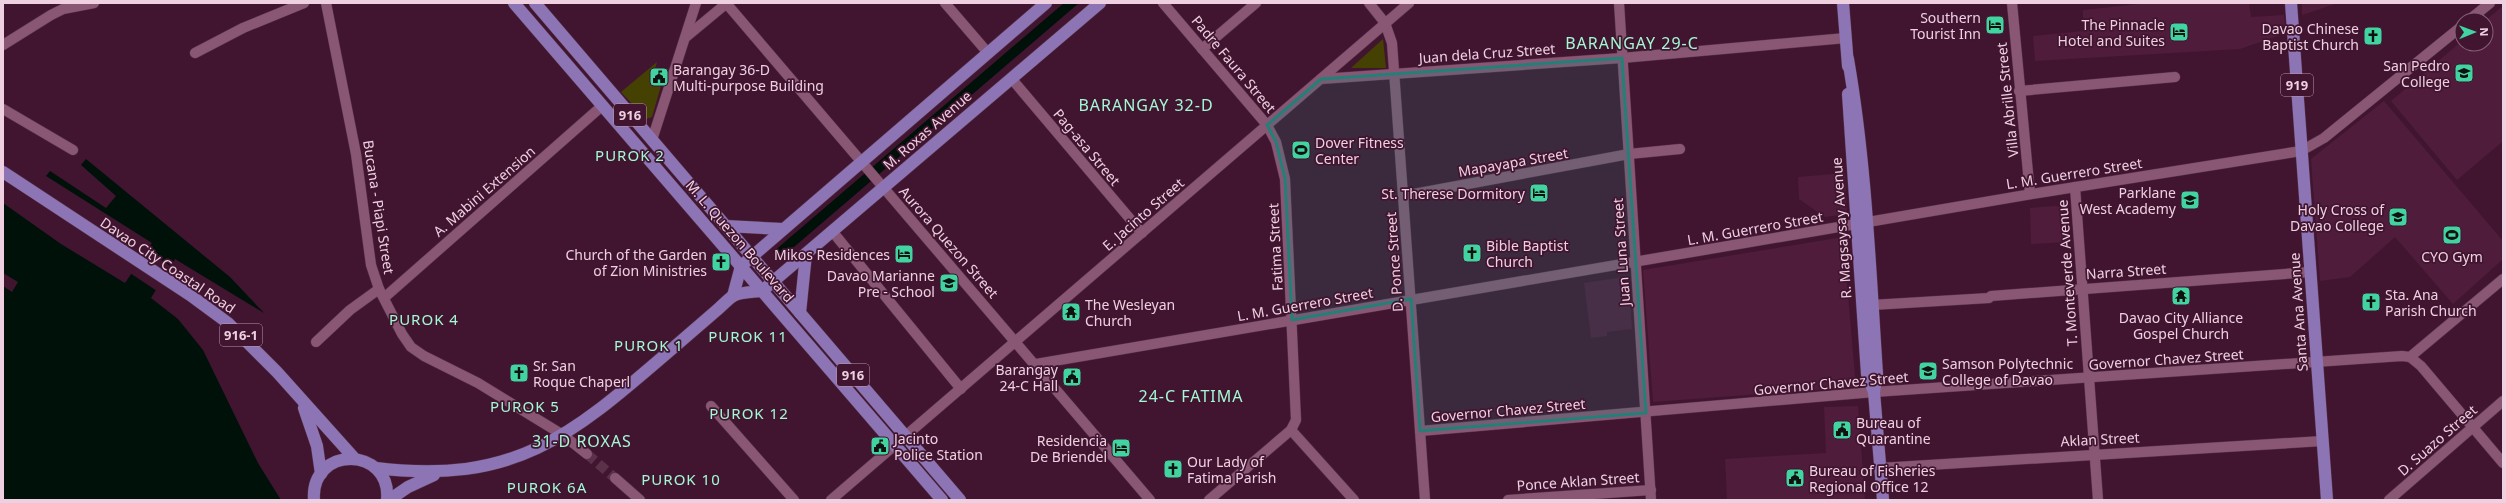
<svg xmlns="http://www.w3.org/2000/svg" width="2506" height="503" font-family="'Noto Sans',sans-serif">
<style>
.built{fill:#4f1c3b}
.green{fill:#454103}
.water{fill:#00110a}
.pier{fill:#411530}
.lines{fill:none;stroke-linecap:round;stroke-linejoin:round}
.minor-tunnel{stroke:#5b314a;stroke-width:10;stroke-dasharray:10 5;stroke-linecap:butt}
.minor-casing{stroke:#563248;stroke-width:11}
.major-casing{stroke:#563248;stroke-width:13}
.minor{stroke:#895773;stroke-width:10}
.major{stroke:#8d75b5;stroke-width:12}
.marked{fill:#257f79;fill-opacity:0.2;stroke:#257f79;stroke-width:3;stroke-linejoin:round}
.labels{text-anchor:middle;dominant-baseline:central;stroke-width:3.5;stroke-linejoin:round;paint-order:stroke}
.shield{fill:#411530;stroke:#ba98ab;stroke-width:1}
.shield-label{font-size:13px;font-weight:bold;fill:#eed0e0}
.poi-label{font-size:14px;fill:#eed0e0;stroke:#411530;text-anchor:end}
.street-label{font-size:14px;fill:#eed0e0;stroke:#411530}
.neighbourhood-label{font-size:15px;letter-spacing:1px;fill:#a2f9d4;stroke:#411530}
.quarter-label{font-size:16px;letter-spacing:1px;fill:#a2f9d4;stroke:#411530}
</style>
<rect width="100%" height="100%" fill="#411530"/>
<g class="built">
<polygon points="2148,3 2249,3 2251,17 2284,15 2286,33 2240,49 2035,61 2033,36 2083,31 2083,10"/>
<polygon points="2302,3 2338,3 2302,15"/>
<polygon points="2503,6 2503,141 2457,180 2391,101 2462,41 2462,44 2486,44 2486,20"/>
<polygon points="2384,101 2503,241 2503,259 2453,304 2395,237 2350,277 2320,281 2311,159"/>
<polygon points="1845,173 1847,214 1825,217 1799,199 1798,177"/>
<polygon points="2055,206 2060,207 2066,212 2067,242 2031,244 2030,208"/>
<polygon points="1843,237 1856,387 1653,402 1643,270"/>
<polygon points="1629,276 1632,329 1607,332 1607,336 1591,338 1584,283"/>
<polygon points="1858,406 1865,500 1727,500 1725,459 1826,453 1824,407"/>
</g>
<g class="green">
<polygon points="1383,39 1386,68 1351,68"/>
<polygon points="657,62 651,82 661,86 652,117 646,119 621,92"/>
</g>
<g class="water">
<polygon points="1064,3 1079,3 780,259 773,252"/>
<polygon points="86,159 230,277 264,313 175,259 151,298 178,319 203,350 258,463 281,500 3,500 3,203 61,244 125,283 152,243 46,176 50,171 106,208 116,196 81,165"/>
</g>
<g class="pier">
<polygon points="145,250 172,267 157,291 130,273"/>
<polygon points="3,273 18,282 12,292 3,286"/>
</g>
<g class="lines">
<polyline class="minor-tunnel" points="587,454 615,478"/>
<defs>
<g id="minor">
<polyline points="326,3 356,154 371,265 379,289 402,334 411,347 424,356 478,383 563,435 587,454"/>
<polyline points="726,3 1150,500"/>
<polyline points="945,3 988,53"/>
<polyline points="1163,3 1267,125 1276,142 1285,179 1296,420 1291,430 1209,500"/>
<polyline points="1369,3 1385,23 1392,43 1425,500"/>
<polyline points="1619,3 1651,500"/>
<polyline points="2012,3 2030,194"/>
<polyline points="2469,20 2490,3"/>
<polyline points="686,37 727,3"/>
<polyline points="3,45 51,15 63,9 94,3"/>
<polyline points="1202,49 1256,3"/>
<polyline points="195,53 243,28 304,3"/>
<polyline points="1011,78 1142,233"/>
<polyline points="1321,79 1622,58 1846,38"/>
<polyline points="2019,91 2175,77"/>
<polyline points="3,109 73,150"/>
<polyline points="652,140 696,3"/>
<polyline points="2075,187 2098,500"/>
<polyline points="1403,196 1629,154 1680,149"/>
<polyline points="832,231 961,389"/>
<polyline points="385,297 602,106"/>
<polyline points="1872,305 1989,298 1991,296 2310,272"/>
<polyline points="316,342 350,310 379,289"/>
<polyline points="2410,357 2503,279"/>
<polyline points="1036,364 2038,193 2301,151 2324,138 2462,26"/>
<polyline points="711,406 794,500"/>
<polyline points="1291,430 1354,500"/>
<polyline points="1420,431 1874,392 2402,356 2410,357 2421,366 2503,463"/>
<polyline points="1880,468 2323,441"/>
<polyline points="615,478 640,500"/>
<polyline points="831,500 1409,3"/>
<polyline points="1508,500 1651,490"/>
<polyline points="2389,500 2503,401"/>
</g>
<g id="major">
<polyline points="514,3 942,500"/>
<polyline points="535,3 960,500"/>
<polyline points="1843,3 1848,66"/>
<polyline points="2291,3 2327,500"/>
<path d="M1848,59c18,104 22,210 29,315l-3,18 9,108"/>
<polyline points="1848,94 1867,374 1874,392"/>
<polyline points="3,172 190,295 228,323 277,372 355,459"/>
<polyline points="726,226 783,229"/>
<polyline points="733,296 741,266 1046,3"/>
<polyline points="800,313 806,254"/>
<polyline points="304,408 317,446 321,474"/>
<path d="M376,468c141,17 196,-33 297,-120 15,-13 29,-25 44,-38 5,-4 10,-10 16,-14 7,-4 21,-4 29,-5l338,-288"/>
<path d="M314,500c-4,-55 78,-54 73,0"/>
<polyline points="389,500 408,487 434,475"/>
</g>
</defs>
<use href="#minor" class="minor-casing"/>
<use href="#major" class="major-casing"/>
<use href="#minor" class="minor"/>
<use href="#major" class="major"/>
</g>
<path class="marked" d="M1622,58l24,355 -226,18 -9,-132 -119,21 -7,-141 -9,-37 -9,-17 54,-46z"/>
<defs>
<symbol id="hotel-square" viewBox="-11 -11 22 22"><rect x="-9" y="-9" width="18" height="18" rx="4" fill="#41d4a1" stroke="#411530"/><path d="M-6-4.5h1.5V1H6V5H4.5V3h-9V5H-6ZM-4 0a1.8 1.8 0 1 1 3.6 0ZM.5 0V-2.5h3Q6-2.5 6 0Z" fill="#111"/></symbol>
<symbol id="church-square" viewBox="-11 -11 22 22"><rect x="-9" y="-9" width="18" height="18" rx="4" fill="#41d4a1" stroke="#411530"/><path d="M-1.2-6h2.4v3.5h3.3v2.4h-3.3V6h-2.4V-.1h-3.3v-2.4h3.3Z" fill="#111"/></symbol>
<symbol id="university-square" viewBox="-11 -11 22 22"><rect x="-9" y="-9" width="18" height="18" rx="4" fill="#41d4a1" stroke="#411530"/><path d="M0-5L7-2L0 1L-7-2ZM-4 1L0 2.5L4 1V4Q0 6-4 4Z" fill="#111"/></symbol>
<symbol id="civic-square" viewBox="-11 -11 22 22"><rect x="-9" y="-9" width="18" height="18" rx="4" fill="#41d4a1" stroke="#411530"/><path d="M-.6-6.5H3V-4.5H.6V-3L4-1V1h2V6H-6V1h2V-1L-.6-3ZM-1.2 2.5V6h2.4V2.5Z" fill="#111"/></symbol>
<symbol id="stadium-square" viewBox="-11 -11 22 22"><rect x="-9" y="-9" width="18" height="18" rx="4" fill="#41d4a1" stroke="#411530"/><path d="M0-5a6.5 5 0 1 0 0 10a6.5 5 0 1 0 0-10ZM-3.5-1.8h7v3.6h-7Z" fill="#111"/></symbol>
<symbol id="school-square" viewBox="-11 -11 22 22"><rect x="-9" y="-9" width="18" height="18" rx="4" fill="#41d4a1" stroke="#411530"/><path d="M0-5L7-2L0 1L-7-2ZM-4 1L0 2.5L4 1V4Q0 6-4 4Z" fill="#111"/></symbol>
<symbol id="temple-square" viewBox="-11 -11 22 22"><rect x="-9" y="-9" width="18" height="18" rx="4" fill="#41d4a1" stroke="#411530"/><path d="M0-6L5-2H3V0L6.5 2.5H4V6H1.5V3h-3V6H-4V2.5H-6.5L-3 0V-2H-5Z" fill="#111"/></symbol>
</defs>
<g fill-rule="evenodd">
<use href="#hotel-square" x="1984" y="14" width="22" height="22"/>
<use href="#hotel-square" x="2168" y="21" width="22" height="22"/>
<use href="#church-square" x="2362" y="25" width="22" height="22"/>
<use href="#university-square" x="2453" y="62" width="22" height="22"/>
<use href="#civic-square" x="648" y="66" width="22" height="22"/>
<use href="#stadium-square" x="1290" y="139" width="22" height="22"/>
<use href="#hotel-square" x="1528" y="182" width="22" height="22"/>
<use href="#university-square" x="2179" y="189" width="22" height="22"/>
<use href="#university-square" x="2387" y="206" width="22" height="22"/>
<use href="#stadium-square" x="2441" y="224" width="22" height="22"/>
<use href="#church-square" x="1461" y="242" width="22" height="22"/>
<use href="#hotel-square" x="893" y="243" width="22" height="22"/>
<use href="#church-square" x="710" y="251" width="22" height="22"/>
<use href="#school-square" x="938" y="272" width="22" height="22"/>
<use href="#temple-square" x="2170" y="285" width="22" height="22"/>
<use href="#church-square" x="2360" y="291" width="22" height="22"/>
<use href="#temple-square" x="1060" y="301" width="22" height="22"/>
<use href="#university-square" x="1917" y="360" width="22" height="22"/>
<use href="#church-square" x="508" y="362" width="22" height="22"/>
<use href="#civic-square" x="1061" y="366" width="22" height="22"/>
<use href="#civic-square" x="1831" y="419" width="22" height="22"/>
<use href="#civic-square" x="869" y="435" width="22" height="22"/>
<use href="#hotel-square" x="1110" y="437" width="22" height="22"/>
<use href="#church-square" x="1162" y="458" width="22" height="22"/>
<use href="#civic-square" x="1784" y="467" width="22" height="22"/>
</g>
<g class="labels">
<g class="shield">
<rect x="2281" y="74" width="32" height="22" rx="3"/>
<rect x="614" y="104" width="32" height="22" rx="3"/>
<rect x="220" y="324" width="42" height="22" rx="3"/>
<rect x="837" y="364" width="32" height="22" rx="3"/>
</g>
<g class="shield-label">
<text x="2297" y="85">919</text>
<text x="630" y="115">916</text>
<text x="241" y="335">916-1</text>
<text x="853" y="375">916</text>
</g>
<g class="poi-label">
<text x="1981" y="17">Southern<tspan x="1981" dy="16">Tourist Inn</tspan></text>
<text x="2165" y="24">The Pinnacle<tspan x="2165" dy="16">Hotel and Suites</tspan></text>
<text x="2359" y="28">Davao Chinese<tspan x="2359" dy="16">Baptist Church</tspan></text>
<text x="2450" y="65">San Pedro<tspan x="2450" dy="16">College</tspan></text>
<text x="673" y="69" text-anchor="start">Barangay 36-D<tspan x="673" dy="16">Multi-purpose Building</tspan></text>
<text x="1315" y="142" text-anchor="start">Dover Fitness<tspan x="1315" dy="16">Center</tspan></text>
<text x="2176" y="192">Parklane<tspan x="2176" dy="16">West Academy</tspan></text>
<text x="1525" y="193">St. Therese Dormitory</text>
<text x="2384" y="209">Holy Cross of<tspan x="2384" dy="16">Davao College</tspan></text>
<text x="1486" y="245" text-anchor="start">Bible Baptist<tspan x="1486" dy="16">Church</tspan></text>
<text x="707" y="254">Church of the Garden<tspan x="707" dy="16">of Zion Ministries</tspan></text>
<text x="890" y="254">Mikos Residences</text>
<text x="2452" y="256" text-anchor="middle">CYO Gym</text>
<text x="935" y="275">Davao Marianne<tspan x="935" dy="16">Pre - School</tspan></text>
<text x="2385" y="294" text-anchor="start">Sta. Ana<tspan x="2385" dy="16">Parish Church</tspan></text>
<text x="1085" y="304" text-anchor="start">The Wesleyan<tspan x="1085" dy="16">Church</tspan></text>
<text x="2181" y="317" text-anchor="middle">Davao City Alliance<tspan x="2181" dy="16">Gospel Church</tspan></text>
<text x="1942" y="363" text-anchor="start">Samson Polytechnic<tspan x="1942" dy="16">College of Davao</tspan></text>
<text x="533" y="365" text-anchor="start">Sr. San<tspan x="533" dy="16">Roque Chaperl</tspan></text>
<text x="1058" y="369">Barangay<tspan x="1058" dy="16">24-C Hall</tspan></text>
<text x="1856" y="422" text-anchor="start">Bureau of<tspan x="1856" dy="16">Quarantine</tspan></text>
<text x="894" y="438" text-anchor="start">Jacinto<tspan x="894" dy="16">Police Station</tspan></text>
<text x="1107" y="440">Residencia<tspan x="1107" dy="16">De Briendel</tspan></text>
<text x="1187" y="461" text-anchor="start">Our Lady of<tspan x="1187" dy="16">Fatima Parish</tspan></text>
<text x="1809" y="470" text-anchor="start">Bureau of Fisheries<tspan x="1809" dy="16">Regional Office 12</tspan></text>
</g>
<g class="street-label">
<text transform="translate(1487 53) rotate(-4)">Juan dela Cruz Street</text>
<text transform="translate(1234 64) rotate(50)">Padre Faura Street</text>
<text transform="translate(2007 100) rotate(-96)">Villa Abrille Street</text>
<text transform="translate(927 130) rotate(-41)">M. Roxas Avenue</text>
<text transform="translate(1087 147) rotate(50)">Pag-asa Street</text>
<text transform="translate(1513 162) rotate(-10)">Mapayapa Street</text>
<text transform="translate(2074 173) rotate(-9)">L. M. Guerrero Street</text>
<text transform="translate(484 191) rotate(-41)">A. Mabini Extension</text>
<text transform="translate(379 207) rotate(81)">Bucana - Piapi Street</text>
<text transform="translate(1143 214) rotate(-41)">E. Jacinto Street</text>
<text transform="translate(1755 228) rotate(-10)">L. M. Guerrero Street</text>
<text transform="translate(1841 228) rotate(-94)">R. Magsaysay Avenue</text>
<text transform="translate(740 241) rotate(49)">M. L. Quezon Boulevard</text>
<text transform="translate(949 242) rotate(49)">Aurora Quezon Street</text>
<text transform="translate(1275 247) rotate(-93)">Fatima Street</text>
<text transform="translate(1621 252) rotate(-94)">Juan Luna Street</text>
<text transform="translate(1394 262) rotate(-94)">D. Ponce Street</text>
<text transform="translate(168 265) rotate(34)">Davao City Coastal Road</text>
<text transform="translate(2126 271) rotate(-4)">Narra Street</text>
<text transform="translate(2067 273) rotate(-94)">T. Monteverde Avenue</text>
<text transform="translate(1305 304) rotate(-10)">L. M. Guerrero Street</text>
<text transform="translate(2298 312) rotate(-94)">Santa Ana Avenue</text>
<text transform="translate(2166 359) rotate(-4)">Governor Chavez Street</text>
<text transform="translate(1831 383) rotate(-5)">Governor Chavez Street</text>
<text transform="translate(1508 410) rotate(-5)">Governor Chavez Street</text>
<text transform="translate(2100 439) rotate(-3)">Aklan Street</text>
<text transform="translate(2437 440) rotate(-41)">D. Suazo Street</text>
<text transform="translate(1578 481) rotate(-4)">Ponce Aklan Street</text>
</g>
<g class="neighbourhood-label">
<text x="630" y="155">PUROK 2</text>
<text x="424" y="319">PUROK 4</text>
<text x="748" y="336">PUROK 11</text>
<text x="649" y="345">PUROK 1</text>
<text x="525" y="406">PUROK 5</text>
<text x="749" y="413">PUROK 12</text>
<text x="681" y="479">PUROK 10</text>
<text x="547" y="487">PUROK 6A</text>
</g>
<g class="quarter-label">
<text x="1632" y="43">BARANGAY 29-C</text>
<text x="1146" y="105">BARANGAY 32-D</text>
<text x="1191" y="396">24-C FATIMA</text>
<text x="582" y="441">31-D ROXAS</text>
</g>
</g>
<rect width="2506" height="503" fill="none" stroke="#eed0e0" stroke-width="8"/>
<g transform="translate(2474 32) rotate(89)"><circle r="19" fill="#411530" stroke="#866076"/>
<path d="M0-3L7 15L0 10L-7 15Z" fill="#41d4a1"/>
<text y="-6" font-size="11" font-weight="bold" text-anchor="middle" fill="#eed0e0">N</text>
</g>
</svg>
